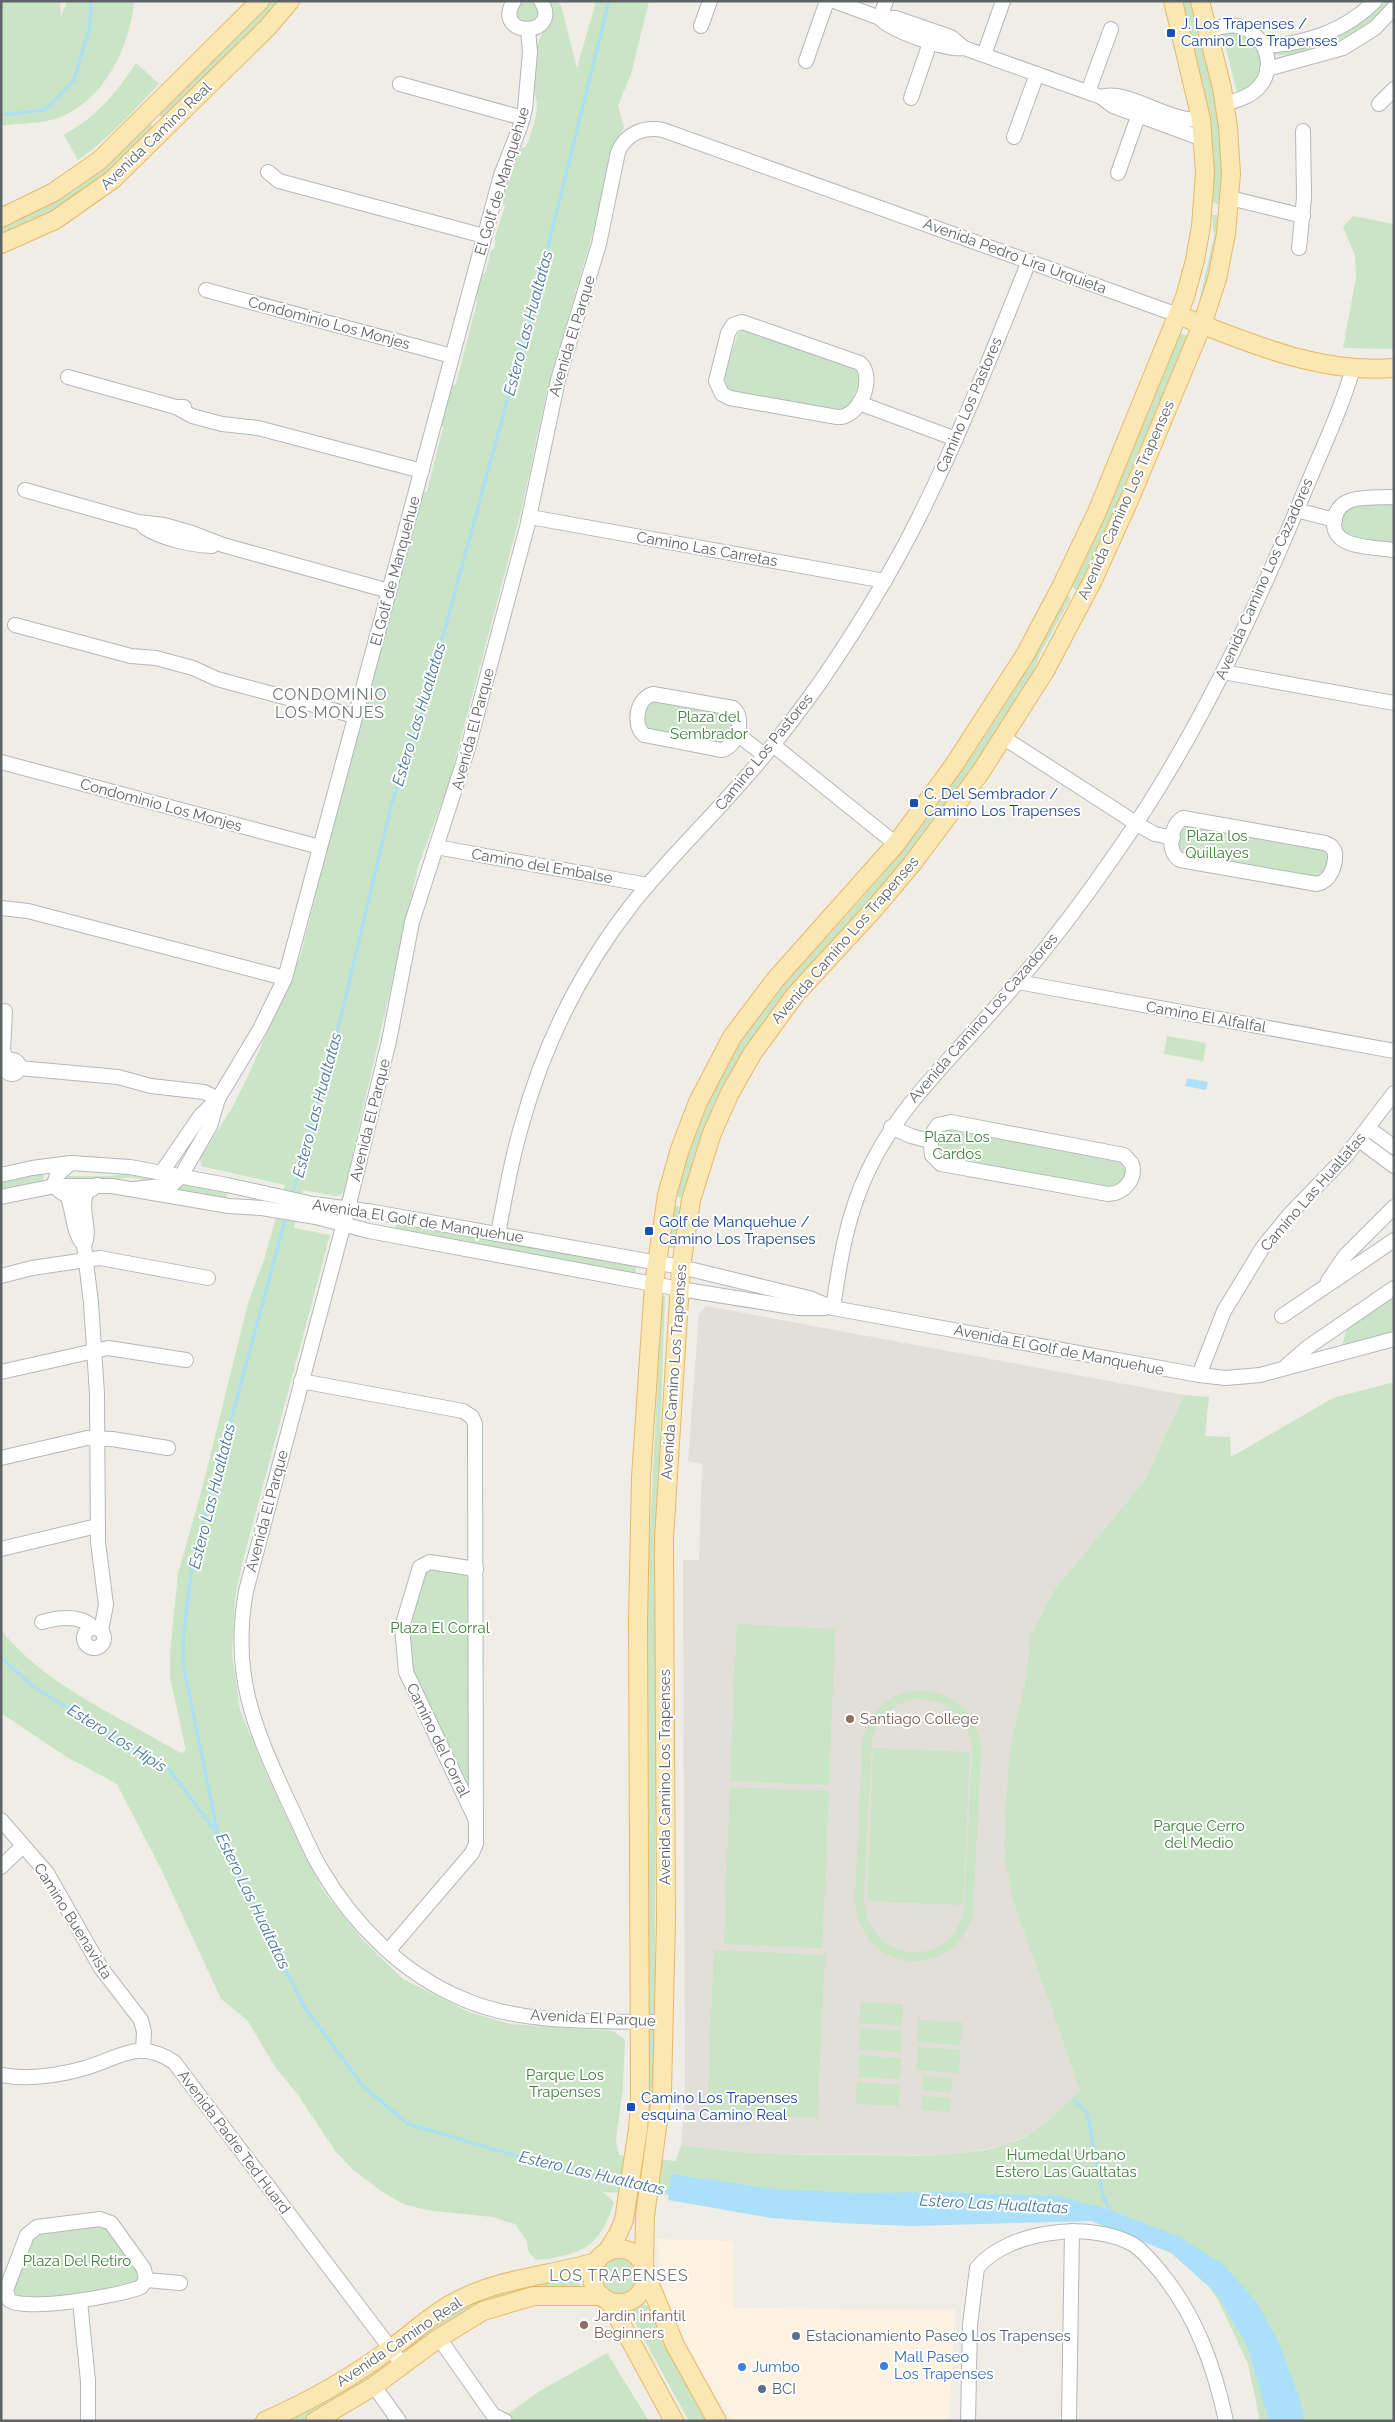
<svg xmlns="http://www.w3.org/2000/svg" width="1395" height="2422" font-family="Raleway,sans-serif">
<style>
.commercial{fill:#fcf2df}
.education{fill:#e2ded8}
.green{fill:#c9e5c5;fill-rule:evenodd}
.water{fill:#ace0fa}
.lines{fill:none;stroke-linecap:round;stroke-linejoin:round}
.stream{stroke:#ace0fa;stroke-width:3}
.minor-casing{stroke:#b4b7bb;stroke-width:16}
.major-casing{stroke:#eab766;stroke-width:20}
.minor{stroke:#fff;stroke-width:14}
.major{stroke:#fae7b1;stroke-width:18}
.transit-dot{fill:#1a4fb4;stroke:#fff;stroke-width:2}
.education-dot{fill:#8d6e63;stroke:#fff;stroke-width:2}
.service-dot{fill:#5c6f8a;stroke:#fff;stroke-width:2}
.shop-dot{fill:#3f7fe0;stroke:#fff;stroke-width:2}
.labels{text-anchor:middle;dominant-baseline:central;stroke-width:4;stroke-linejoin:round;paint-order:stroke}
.transit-label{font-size:15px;fill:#164399;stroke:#fff;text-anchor:start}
.street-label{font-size:15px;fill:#5e6366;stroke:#fff}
.park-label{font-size:15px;fill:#3e823a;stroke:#fff}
.education-label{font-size:15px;fill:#785e54;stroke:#fff;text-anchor:start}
.service-label{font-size:15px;fill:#4e5e75;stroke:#fff;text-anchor:start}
.shop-label{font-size:15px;fill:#366cbe;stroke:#fff;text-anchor:start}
.water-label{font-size:16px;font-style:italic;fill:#43779b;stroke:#fff}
.neighbourhood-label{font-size:16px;letter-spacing:1px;fill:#6f7578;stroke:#fff}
</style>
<rect width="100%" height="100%" fill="#f0ede7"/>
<polygon class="commercial" points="657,2239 733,2241 734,2308 955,2310 949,2421 732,2421 699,2368 663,2295"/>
<polygon class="education" points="706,1306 1184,1395 1145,1480 1054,1590 1031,1635 1024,1689 1012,1898 1080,2090 1041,2128 1009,2144 956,2155 773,2154 709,2150 681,2145 685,2100 683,1560 699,1560 702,1464 688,1461 699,1314"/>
<g class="green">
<path d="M1,1h59l1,16 6,-16h67c-3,47 -34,107 -83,119 -16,4 -33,3 -50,6z"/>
<polygon points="268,1 282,1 164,118 159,115 160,110"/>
<polygon points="521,1 534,1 540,8 538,21 518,23 514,11"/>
<path d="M546,1h12l3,5 16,62 19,-67h53l-18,73 -13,32 6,22 -12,19 -10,54 -55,190 -26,121 -72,271 -31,84 -74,326 -8,3 -33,-6 -9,38 36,7 -88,329 -7,34 -3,56 8,56 26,63 38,82 23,41 35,43 41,40 66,33 41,12 103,7 12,9 -2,48 -7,52 3,15 57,6 5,-16c60,10 119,10 179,10 50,0 100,4 148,-11 30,-9 50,-33 72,-54l-68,-192 -8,-52 6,-98 14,-59 7,-54 23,-45 91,-110 39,-85 25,2 -4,39 25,1 1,20 102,-59 61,-16v1039h-134l-12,-57 -29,-62 -15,-23 -23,-25 -60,-39 -518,-23 11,10c-13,45 -34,54 -78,58l-8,-9 -1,-10 -12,-17 -23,-7 -66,-7 -23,-6 -22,-13 -29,-22 -16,-17 -38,-57 -22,-27 -29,-48 -26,-21 -59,-128 -45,-87 -52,-28 -64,-43v-83c45,56 116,85 176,121l5,2 4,-3 -16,-72v-26l8,-79 24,-84 46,-186 16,-43 21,-75 -84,-19 -1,-8 32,-50 17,-34 51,-117 87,-343 35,-120 5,-3 16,-63 -2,-7 9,-35 6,-2 21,-82 -3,-5 6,-22 5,-2 6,-22 4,-3v-11l10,-31 -5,-6 17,-51 9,-2c5,-15 17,-42 7,-56l4,-46 9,-20z"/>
<polygon points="1182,1 1191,1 1217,107 1221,153 1221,204 1213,203 1212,141 1208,107"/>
<path d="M1381,1h10c-24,29 -54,44 -91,51 -8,2 -19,5 -27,2l-1,-2z"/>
<path d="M1222,32h20c4,4 11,8 15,13 14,19 -1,43 -20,48z"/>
<path d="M136,63l23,21c-26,27 -50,55 -81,76l-14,-25c35,-21 49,-38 72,-72z"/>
<polygon points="150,120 152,127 157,128 104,179 48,217 1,237 1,225"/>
<path d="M1212,215h7c-2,25 -7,71 -21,91l16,-69z"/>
<polygon points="1353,216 1394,224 1394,349 1343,348 1356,278 1355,255 1343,227"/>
<polygon points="746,328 858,368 861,377 849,410 841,411 728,391 724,376 738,333"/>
<polygon points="1180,333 1188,336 1079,592 1071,586 1110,504"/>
<polygon points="1394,504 1394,544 1346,535 1339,525 1345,511 1353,506"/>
<path d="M1067,596l3,1v3l-30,54 -7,20 -45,73 -60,83 -75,90 -56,60 -49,64 -15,25 -25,52 -10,25 -14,51h-8v-5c19,-61 42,-118 78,-171 21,-30 47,-56 72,-83 34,-37 68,-75 98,-115 55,-72 100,-148 143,-227z"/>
<polygon points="654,700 730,713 733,718 728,741 722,744 649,730 644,724 646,703"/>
<polygon points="1187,824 1325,849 1329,858 1324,874 1316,878 1181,852 1178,849 1181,829"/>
<polygon points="1167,1036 1206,1043 1203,1061 1164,1054"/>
<polygon points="949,1129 1117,1159 1121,1160 1128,1170 1122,1183 1111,1188 943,1159 935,1150 937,1138 943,1130"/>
<polygon points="45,1172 42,1182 1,1191 1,1181"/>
<polygon points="131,1173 163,1179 162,1184 129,1177 112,1181 62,1179 63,1176 111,1176"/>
<polygon points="182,1183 224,1190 227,1193 226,1197 222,1199 177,1191"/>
<polygon points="673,1205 682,1208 674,1248 666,1247"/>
<polygon points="396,1223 636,1265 635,1274 399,1231 395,1228"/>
<polygon points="662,1296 665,1296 655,1585 655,2039 654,2076 649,2113 647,1587"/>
<polygon points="1394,1297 1394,1331 1342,1345 1347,1328"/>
<polygon points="431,1567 464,1573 470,1582 470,1785 467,1785 412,1672 408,1638 423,1573"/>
<polygon points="737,1624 835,1629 829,1785 730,1781"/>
<path d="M915,1690c37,-1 65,24 66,62l-8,163c-21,69 -114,58 -118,-15l7,-153c3,-31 22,-51 53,-57zM915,1699c33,-1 56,20 57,53l-8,161c-18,59 -96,49 -100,-13l8,-161c6,-22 21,-36 43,-40z"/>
<polygon points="873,1748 970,1752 963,1905 867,1901"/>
<polygon points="730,1787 829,1791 822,1948 724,1944"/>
<polygon points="714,1950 825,1955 817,2118 707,2113"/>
<polygon points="861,2002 903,2004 902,2026 859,2023"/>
<polygon points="919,2020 962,2022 960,2045 918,2042"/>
<polygon points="860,2028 902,2031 901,2052 859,2050"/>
<polygon points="918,2047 960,2050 959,2073 916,2070"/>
<polygon points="859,2055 901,2058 900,2079 858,2077"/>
<polygon points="923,2076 952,2078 951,2093 922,2090"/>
<polygon points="857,2082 900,2085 899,2106 856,2104"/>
<polygon points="922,2096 951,2098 950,2112 921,2110"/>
<polygon points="96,2225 107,2230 138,2271 140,2276 134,2284 78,2295 16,2298 12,2288 31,2241 43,2232"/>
<circle cx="619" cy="2276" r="17"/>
<polygon points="578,2274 580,2287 558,2288 406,2352 403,2348 438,2319 477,2298"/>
<polygon points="643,2304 648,2306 667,2349 707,2421 689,2421 630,2314 630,2311"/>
<polygon points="607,2353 649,2421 499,2421 538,2392"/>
<polygon points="388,2361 390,2361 390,2367 310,2417 302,2421 283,2421"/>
</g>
<g class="water">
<polygon points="1187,1078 1208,1082 1206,1090 1185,1086"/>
<polygon points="671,2174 775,2189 861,2193 939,2192 1058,2196 1104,2208 1180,2237 1224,2265 1257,2303 1278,2340 1299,2397 1305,2421 1269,2421 1248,2348 1216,2293 1171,2253 1091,2221 911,2226 838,2223 771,2218 668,2200"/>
</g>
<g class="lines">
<g class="stream">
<polyline points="1,115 45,110 74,80 90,26 91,1"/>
<polyline points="292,1196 339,1025 391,806 425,702 538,287 609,1"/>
<polyline points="286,1217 193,1561 184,1630 183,1663 218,1835 305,2008 363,2086 408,2124 568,2171 625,2182"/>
<polyline points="1,1657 32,1686 169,1769 216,1832"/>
<polyline points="1074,2100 1087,2112 1102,2191 1110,2214"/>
<polyline points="655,2189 671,2192"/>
</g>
<defs>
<g id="minor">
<path d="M514,1c-23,37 49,37 27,0"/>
<polyline points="834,1 880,18 896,18 951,37 964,48"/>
<path d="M880,18c9,12 68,33 84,30l137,49 12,9 90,33"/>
<polyline points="880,18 886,1"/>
<polyline points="701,26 710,1"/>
<path d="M1207,31c10,-3 20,-7 31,-5 26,6 40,40 21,61 -9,10 -22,13 -34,17"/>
<path d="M1264,46c42,-2 81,-15 111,-45"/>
<polyline points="984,55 1003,1"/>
<polyline points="806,61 827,1"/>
<polyline points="1267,69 1343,48 1375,28 1394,8"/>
<polyline points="400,84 523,118"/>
<polyline points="1088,92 1111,29"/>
<path d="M1101,97c27,-9 69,27 100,22"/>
<polyline points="911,98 933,34"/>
<polyline points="1379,104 1394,89"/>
<polyline points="1014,137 1037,74"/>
<polyline points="268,172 279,181 484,236"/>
<polyline points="1118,173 1141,108"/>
<polyline points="1230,198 1303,216"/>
<polyline points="1299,248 1304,198 1303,131"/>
<polyline points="206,290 452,356"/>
<path d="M742,322l118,41c16,14 0,56 -23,54l-107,-19 -8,-4 -6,-13 12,-48 5,-8z"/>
<polyline points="68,377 176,407 184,407"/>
<polyline points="859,403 956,439"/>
<polyline points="176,407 192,416 222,424 258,428 422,471"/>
<polyline points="25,490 138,522 164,525 192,533 223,545 389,591"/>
<path d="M1394,497c-22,1 -59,-5 -60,27 0,7 4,13 9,16 14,8 36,8 51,10"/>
<polyline points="1296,510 1335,520"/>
<polyline points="530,517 885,581"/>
<path d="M144,527c18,12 47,18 68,19"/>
<polyline points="15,625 131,656 156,658 193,668 217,679 355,716"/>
<polyline points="1223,672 1394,703"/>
<path d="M653,694l80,14c13,10 4,40 -12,42l-77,-15c-12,-11 -7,-37 9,-41z"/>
<polyline points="736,733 764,755"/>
<polyline points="1004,738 1142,827 1155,834 1173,838"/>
<polyline points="773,745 896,844"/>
<polyline points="1,762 320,847"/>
<path d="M1183,818l142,25 6,3 4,6c1,13 -4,29 -18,32l-137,-24c-14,-8 -10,-35 3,-42z"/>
<polyline points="436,847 648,885"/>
<polyline points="1,908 28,911 285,978"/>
<polyline points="1018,982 1394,1051"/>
<polyline points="5,1011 3,1051 8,1061"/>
<circle cx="12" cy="1067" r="7"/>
<polyline points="19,1068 118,1077 151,1086 204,1092 218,1099"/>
<path d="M951,1122l173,33 8,9c4,15 -8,30 -24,30l-167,-30 -9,-9 -2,-18 8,-12z"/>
<polyline points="891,1127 911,1136 930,1141"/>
<polyline points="1368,1128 1394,1147"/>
<polyline points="1359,1140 1394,1166"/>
<path d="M71,1163l-14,12 -3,9c11,18 30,13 43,1"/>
<polyline points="162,1172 201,1115 218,1099"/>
<polyline points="1,1175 32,1168 71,1163 130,1167 227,1185 313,1204 374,1212 681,1267 809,1298 833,1308 1199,1375 1226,1378 1260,1375 1394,1339"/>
<polyline points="133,1189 172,1185 181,1176 210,1126 218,1099 260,1029 285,978 501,175 520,127 525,109 530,52 528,30"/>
<path d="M67,1195c7,16 5,37 17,50l7,58 6,91 1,148 8,63 -5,25"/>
<polyline points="1,1197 55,1186 112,1186 229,1206 262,1208 316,1217 369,1231 680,1289 798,1308 825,1308"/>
<path d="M498,1234c7,-37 13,-74 24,-110 22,-80 60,-156 111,-221 35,-44 76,-83 113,-126 26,-29 50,-61 73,-93 37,-54 72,-110 101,-169 41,-82 75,-169 109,-254"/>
<path d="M84,1245c8,-16 -5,-35 2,-51"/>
<polyline points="1,1276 32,1268 100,1258 208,1278"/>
<polyline points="1328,1281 1345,1256 1394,1207"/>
<path d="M833,1308c7,-48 14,-93 35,-137 30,-64 81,-110 127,-163 44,-49 84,-101 121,-155 78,-111 135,-233 187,-358 17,-42 38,-84 50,-127"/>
<polyline points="1282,1316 1394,1240"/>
<polyline points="1286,1366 1308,1347 1394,1288"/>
<polyline points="1,1372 108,1348 186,1360"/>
<polyline points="1199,1375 1224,1311 1263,1247 1290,1214 1346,1156 1394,1093"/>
<polyline points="301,1381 463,1411 472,1417 475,1424 476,1844 472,1853 389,1950"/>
<polyline points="1,1458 87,1438 112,1439 168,1448"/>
<polyline points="1,1549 97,1526"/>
<path d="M42,1622c17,-5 38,-8 52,6"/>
<circle cx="94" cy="1638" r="10"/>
<polyline points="475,1818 406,1672 402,1627 420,1567 430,1562 476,1569"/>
<polyline points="1,1820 47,1873 101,1968 141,2020 144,2032 143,2050"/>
<polyline points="1,1867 23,1846"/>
<path d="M664,2022c-63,-1 -142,3 -201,-23 -60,-25 -110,-75 -142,-130 -13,-22 -22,-46 -33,-68 -34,-74 -57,-126 -42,-210l102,-383 41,-167 23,-119 56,-174 59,-221 31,-147 41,-136 19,-92c8,-18 25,-26 45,-22l515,185"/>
<path d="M1,2075c28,5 56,1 84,-7 35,-10 53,-30 89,-6l229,303"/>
<path d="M100,2219l11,4 33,46 2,11 -5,7c-21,9 -115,25 -132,13l-3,-10 21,-55 10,-8z"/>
<polyline points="146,2280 180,2283"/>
<polyline points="80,2301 88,2381 88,2421"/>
<polyline points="439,2338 493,2415 505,2421"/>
<polyline points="374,2386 399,2421"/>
<path d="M968,2421l2,-96 7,-57c17,-21 49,-32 75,-35 25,-4 60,-1 82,12 9,6 17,16 24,24 37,44 56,96 68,152"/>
<polyline points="1069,2421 1072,2231"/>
</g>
<g id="major">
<polyline points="1,218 54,192 100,160 260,1"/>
<polyline points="1,244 55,220 112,180 268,27 290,1"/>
<path d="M1178,315c68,27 141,59 216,53"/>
<circle cx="619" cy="2276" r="27"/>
<polyline points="606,2253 618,2234 624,2220 638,2129 640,2101 638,1620 641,1477 654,1284 667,1195 680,1149 698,1102 732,1037 775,980 896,844 954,765 1025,655 1060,589 1097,512 1185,297 1195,260 1201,226 1205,173 1201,119 1173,1"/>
<polyline points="644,2267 645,2216 662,2091 666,1920 664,1539 681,1267 691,1200 712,1133 730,1093 752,1054 795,995 874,909 912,864 980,773 1045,671 1093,580 1131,496 1202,325 1217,279 1226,234 1231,174 1228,127 1222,88 1200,1"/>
<polyline points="646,2275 675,2345 717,2421"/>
<polyline points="609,2301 674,2421"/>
<path d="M265,2421c45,-20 86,-43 125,-72 22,-15 41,-35 65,-47 44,-24 94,-26 141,-40"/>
<polyline points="315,2421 374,2386 439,2338 483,2311 534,2296 602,2296"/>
</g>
</defs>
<use href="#minor" class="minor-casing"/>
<use href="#major" class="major-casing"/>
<use href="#minor" class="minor"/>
<use href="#major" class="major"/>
</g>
<g class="transit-dot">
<rect x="1166" y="28" width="10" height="10" rx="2.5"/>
<rect x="909" y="798" width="10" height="10" rx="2.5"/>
<rect x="644" y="1226" width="10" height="10" rx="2.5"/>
<rect x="626" y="2102" width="10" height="10" rx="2.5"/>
</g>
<g class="education-dot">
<circle cx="850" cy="1719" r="5"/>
<circle cx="584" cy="2325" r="5"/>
</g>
<g class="service-dot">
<circle cx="796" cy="2336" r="5"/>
<circle cx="762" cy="2389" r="5"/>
</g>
<g class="shop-dot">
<circle cx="884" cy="2366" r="5"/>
<circle cx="742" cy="2367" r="5"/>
</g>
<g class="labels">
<g class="transit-label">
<text x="1181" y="24">J. Los Trapenses /<tspan x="1181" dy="17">Camino Los Trapenses</tspan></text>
<text x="924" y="794">C. Del Sembrador /<tspan x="924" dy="17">Camino Los Trapenses</tspan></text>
<text x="659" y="1222">Golf de Manquehue /<tspan x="659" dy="17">Camino Los Trapenses</tspan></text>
<text x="641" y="2098">Camino Los Trapenses<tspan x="641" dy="17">esquina Camino Real</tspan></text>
</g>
<g class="street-label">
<text transform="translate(156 136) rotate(-44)">Avenida Camino Real</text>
<text transform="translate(502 181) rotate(-73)">El Golf de Manquehue</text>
<text transform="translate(1015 256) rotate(20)">Avenida Pedro Lira Urquieta</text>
<text transform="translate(329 323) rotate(15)">Condominio Los Monjes</text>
<text transform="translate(572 336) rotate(-73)">Avenida El Parque</text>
<text transform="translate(969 405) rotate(-67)">Camino Los Pastores</text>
<text transform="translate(1126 500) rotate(-66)">Avenida Camino Los Trapenses</text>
<text transform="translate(707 549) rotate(10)">Camino Las Carretas</text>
<text transform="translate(395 571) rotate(-75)">El Golf de Manquehue</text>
<text transform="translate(1264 579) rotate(-66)">Avenida Camino Los Cazadores</text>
<text transform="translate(473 729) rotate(-75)">Avenida El Parque</text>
<text transform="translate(764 752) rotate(-51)">Camino Los Pastores</text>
<text transform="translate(161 805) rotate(15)">Condominio Los Monjes</text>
<text transform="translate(542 866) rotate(10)">Camino del Embalse</text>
<text transform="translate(845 940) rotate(-49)">Avenida Camino Los Trapenses</text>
<text transform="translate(1206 1017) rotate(10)">Camino El Alfalfal</text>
<text transform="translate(983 1018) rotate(-49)">Avenida Camino Los Cazadores</text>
<text transform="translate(370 1120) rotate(-76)">Avenida El Parque</text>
<text transform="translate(1313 1192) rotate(-49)">Camino Las Hualtatas</text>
<text transform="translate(418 1221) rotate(9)">Avenida El Golf de Manquehue</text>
<text transform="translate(1059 1350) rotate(11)">Avenida El Golf de Manquehue</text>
<text transform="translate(674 1372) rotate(-86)">Avenida Camino Los Trapenses</text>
<text transform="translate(267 1511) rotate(-75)">Avenida El Parque</text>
<text transform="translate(438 1740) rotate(64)">Camino del Corral</text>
<text transform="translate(665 1777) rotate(-90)">Avenida Camino Los Trapenses</text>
<text transform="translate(73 1921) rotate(58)">Camino Buenavista</text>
<text transform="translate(593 2018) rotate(3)">Avenida El Parque</text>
<text transform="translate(234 2142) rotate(53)">Avenida Padre Ted Huard</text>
<text transform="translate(399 2342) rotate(-34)">Avenida Camino Real</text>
</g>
<g class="park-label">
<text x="709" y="717">Plaza del<tspan x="709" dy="17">Sembrador</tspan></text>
<text x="1217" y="836">Plaza los<tspan x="1217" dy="17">Quillayes</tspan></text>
<text x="957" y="1137">Plaza Los<tspan x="957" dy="17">Cardos</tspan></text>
<text x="440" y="1628">Plaza El Corral</text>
<text x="1199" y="1826">Parque Cerro<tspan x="1199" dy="17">del Medio</tspan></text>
<text x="565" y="2075">Parque Los<tspan x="565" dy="17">Trapenses</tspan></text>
<text x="1066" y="2155">Humedal Urbano<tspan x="1066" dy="17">Estero Las Gualtatas</tspan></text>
<text x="77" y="2261">Plaza Del Retiro</text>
</g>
<g class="education-label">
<text x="860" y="1719">Santiago College</text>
<text x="594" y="2316">Jardin infantil<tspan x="594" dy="17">Beginners</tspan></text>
</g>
<g class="service-label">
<text x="806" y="2336">Estacionamiento Paseo Los Trapenses</text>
<text x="772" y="2389">BCI</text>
</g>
<g class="shop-label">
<text x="894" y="2357">Mall Paseo<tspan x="894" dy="17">Los Trapenses</tspan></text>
<text x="752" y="2367">Jumbo</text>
</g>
<g class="water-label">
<text transform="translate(528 323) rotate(-75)">Estero Las Hualtatas</text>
<text transform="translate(419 714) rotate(-73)">Estero Las Hualtatas</text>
<text transform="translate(317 1105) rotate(-75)">Estero Las Hualtatas</text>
<text transform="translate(212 1496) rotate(-76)">Estero Las Hualtatas</text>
<text transform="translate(117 1738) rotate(32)">Estero Los Hipis</text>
<text transform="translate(253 1901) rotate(64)">Estero Las Hualtatas</text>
<text transform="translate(592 2173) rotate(13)">Estero Las Hualtatas</text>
<text transform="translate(994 2204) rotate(3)">Estero Las Hualtatas</text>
</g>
<g class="neighbourhood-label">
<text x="330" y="694">CONDOMINIO<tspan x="330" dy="18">LOS MONJES</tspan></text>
<text x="619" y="2275">LOS TRAPENSES</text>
</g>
</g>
<rect width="1395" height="2422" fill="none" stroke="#5e6366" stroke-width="5"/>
</svg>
